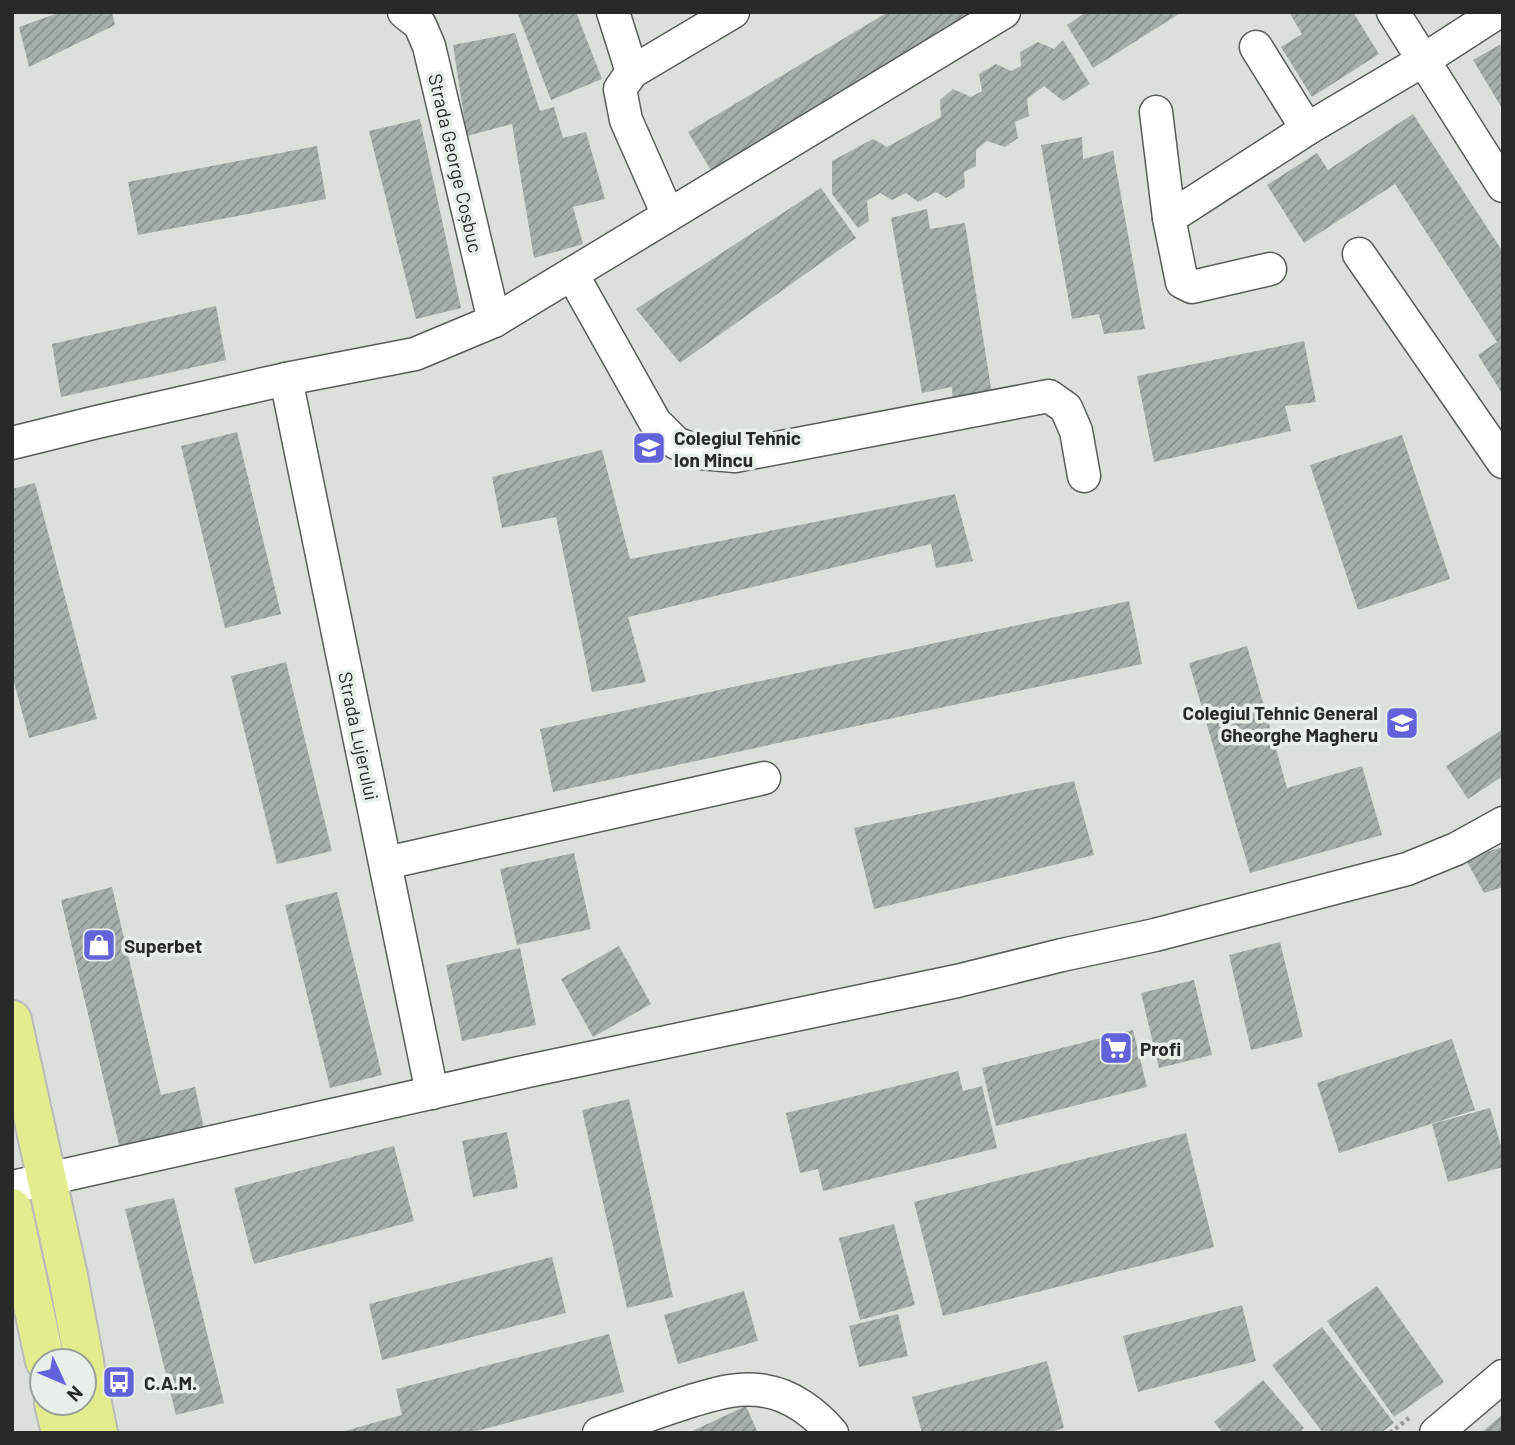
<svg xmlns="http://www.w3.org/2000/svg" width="1515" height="1445" font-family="Barlow,sans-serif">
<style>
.building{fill:url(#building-hatch)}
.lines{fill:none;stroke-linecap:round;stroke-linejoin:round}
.minor-casing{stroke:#585d58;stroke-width:35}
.major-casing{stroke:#babbba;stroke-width:42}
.path{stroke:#9b9e9b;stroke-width:4.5;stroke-dasharray:3.5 3.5;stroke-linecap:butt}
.minor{stroke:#fff;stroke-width:32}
.major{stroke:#e2ee8e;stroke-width:38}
.labels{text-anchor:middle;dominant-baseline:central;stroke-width:7;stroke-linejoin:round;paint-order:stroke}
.street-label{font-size:19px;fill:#282a28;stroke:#e8eee8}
.poi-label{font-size:19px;font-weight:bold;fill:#282a28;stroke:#e8eee8;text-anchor:start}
</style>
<defs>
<pattern id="building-hatch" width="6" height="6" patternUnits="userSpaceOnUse" patternTransform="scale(1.75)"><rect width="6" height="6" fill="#a7afac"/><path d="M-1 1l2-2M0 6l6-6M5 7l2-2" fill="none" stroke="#888f8c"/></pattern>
</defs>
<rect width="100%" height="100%" fill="#dbe0db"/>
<g class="building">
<polygon points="61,12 112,12 115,25 29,67 19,27"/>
<polygon points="517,12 576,12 602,79 551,100"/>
<polygon points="888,12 982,12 715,177 688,132"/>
<polygon points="1086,12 1182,12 1093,68 1067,25"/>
<polygon points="1289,12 1353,12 1379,54 1312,97 1281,47 1302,34"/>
<polygon points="515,33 540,111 554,107 563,138 586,132 605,199 573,207 583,244 534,258 512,124 467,136 453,45"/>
<polygon points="1063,40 1090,84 1063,101 1044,86 1027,99 1029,116 1015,122 1018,138 1005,147 987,141 976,150 976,166 964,172 965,187 946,198 936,192 918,202 906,193 892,200 880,193 867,201 869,221 858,228 832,194 832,161 873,139 887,147 941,117 940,100 953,89 971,97 982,91 979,74 996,64 1011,71 1021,66 1020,52 1038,42 1054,49"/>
<polygon points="1503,43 1503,110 1473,60"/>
<polygon points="1413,114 1503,252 1503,395 1478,355 1497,342 1395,184 1304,243 1267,185 1317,153 1328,170"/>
<polygon points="420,119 461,308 416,319 369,131"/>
<polygon points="1082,137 1083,159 1113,151 1145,329 1104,334 1099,314 1072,319 1041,145"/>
<polygon points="317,146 326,199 138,235 128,182"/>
<polygon points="821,188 856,238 680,363 636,309"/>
<polygon points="927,209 930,229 965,223 993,401 953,409 952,387 922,393 891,218"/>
<polygon points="216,306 226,360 61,397 52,344"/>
<polygon points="1304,341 1316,402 1285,406 1291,431 1154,462 1137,376"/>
<polygon points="237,432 281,614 225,628 181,446"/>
<polygon points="1402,435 1450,579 1358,610 1310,465"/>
<polygon points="602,450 630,559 955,494 973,561 936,568 931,544 628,617 646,682 592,692 556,517 502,528 492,477"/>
<polygon points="35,483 97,719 29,738 12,675 12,489"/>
<polygon points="1129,601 1142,664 553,792 540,729"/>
<polygon points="1247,646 1287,788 1362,766 1382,835 1250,873 1189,663"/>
<polygon points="286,662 332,851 277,864 231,676"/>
<polygon points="1503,729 1503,776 1468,799 1446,766"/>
<polygon points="1074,781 1094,855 874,909 854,828"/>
<polygon points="1503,847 1503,887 1484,893 1465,858"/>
<polygon points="574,853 591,929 517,945 500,869"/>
<polygon points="112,887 161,1095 195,1087 205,1133 121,1153 61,900"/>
<polygon points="337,892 382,1075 330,1088 285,905"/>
<polygon points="1280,942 1303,1037 1251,1050 1229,955"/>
<polygon points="619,946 651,1004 593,1037 561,979"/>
<polygon points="520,948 536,1025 462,1041 446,965"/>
<polygon points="1194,980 1212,1055 1159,1068 1141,993"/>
<polygon points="1133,1030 1147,1087 996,1126 982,1068"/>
<polygon points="1452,1039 1475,1110 1339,1153 1317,1083"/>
<polygon points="958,1071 963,1091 982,1086 997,1148 823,1191 818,1169 800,1173 786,1113"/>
<polygon points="629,1099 673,1297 627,1308 582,1110"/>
<polygon points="1490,1108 1503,1153 1503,1167 1448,1182 1432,1124"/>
<polygon points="507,1132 518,1188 473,1197 462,1141"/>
<polygon points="1186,1133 1214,1247 943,1316 914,1202"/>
<polygon points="394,1146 414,1221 254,1264 234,1188"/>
<polygon points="174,1198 224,1403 176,1415 125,1209"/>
<polygon points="894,1224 915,1305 860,1320 839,1238"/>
<polygon points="552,1257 566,1313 382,1360 369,1304"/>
<polygon points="1377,1286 1444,1382 1394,1417 1327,1321"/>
<polygon points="744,1291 758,1341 678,1364 664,1315"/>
<polygon points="1242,1305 1256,1361 1138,1392 1123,1336"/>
<polygon points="898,1314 908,1356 859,1367 849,1326"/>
<polygon points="1322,1327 1394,1423 1381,1433 1323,1433 1272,1365"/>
<polygon points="609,1334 624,1392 469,1433 337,1433 402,1415 396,1389"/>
<polygon points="1047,1361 1064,1428 1047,1433 922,1433 912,1397"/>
<polygon points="1263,1380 1304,1428 1299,1433 1223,1433 1214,1422"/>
<polygon points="746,1406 758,1433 688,1433"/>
<polygon points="1503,1414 1503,1433 1481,1433"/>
</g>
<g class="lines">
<defs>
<g id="minor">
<polyline points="404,12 420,25 429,46 494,321"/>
<polyline points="613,12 632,72"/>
<polyline points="1393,12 1503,186"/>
<polyline points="1256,47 1307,129"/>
<polyline points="1156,112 1169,218"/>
<polyline points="668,215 626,120 620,89 632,72 733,12"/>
<polyline points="1359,254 1503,462"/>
<polyline points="1270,269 1192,287 1182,282 1169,218 1307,129 1422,61 1498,12"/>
<polyline points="572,274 655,422 676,443 701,453 735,456 1049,396 1066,408 1076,431 1084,476"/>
<polyline points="286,379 432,1093"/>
<polyline points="12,443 97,422 286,379 415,354 494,321 1004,12"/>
<polyline points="386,863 764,778"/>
<polyline points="12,1187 528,1071 957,981 1062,955 1155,935 1407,869 1456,849 1503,823"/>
<path d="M599,1433c30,-11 60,-22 92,-32 24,-7 48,-15 74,-10 26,4 50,22 67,42"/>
<polyline points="1436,1433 1503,1376"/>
</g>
<g id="major">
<polyline points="12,1020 68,1276 84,1361"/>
<polyline points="12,1208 45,1361"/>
<polyline points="84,1363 98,1433"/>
<polyline points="54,1403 61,1433"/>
</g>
</defs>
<use href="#minor" class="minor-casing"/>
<use href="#major" class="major-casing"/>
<polyline class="path" points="1390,1433 1409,1418"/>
<use href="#minor" class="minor"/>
<use href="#major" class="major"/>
</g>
<defs>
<symbol id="school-square" viewBox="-11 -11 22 22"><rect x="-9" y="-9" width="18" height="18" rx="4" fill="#6462db" stroke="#e8eee8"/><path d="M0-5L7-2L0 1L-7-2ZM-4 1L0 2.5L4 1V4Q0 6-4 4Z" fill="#fff"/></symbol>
<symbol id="shop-square" viewBox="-11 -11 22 22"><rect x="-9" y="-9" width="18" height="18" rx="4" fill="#6462db" stroke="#e8eee8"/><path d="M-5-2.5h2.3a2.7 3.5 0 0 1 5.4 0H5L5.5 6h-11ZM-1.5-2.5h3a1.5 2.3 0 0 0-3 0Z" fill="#fff"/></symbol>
<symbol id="supermarket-square" viewBox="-11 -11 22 22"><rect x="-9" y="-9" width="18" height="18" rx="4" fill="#6462db" stroke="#e8eee8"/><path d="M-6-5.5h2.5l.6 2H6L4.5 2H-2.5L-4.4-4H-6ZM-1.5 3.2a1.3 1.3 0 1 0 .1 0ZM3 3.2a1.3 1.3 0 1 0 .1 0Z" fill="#fff"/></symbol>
<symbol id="bus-square" viewBox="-11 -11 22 22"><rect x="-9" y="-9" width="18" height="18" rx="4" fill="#6462db" stroke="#e8eee8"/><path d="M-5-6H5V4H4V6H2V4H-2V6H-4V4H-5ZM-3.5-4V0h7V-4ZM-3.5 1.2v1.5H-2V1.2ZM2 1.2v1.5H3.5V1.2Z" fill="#fff"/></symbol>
</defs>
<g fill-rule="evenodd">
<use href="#school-square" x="630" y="429" width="38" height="38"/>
<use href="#school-square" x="1383" y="704" width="38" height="38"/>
<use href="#shop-square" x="80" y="926" width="38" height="38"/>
<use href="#supermarket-square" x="1097" y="1029" width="38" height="38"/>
<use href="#bus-square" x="100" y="1363" width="38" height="38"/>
</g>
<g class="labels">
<g class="street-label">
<text transform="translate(456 163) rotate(77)">Strada George Coșbuc</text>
<text transform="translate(359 736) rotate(78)">Strada Lujerului</text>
</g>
<g class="poi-label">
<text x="674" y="437">Colegiul Tehnic<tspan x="674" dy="22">Ion Mincu</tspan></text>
<text x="1378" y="712" text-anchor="end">Colegiul Tehnic General<tspan x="1378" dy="22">Gheorghe Magheru</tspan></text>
<text x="124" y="945">Superbet</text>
<text x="1140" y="1048">Profi</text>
<text x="144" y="1382">C.A.M.</text>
</g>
</g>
<rect width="1515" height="1445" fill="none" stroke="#282a28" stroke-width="28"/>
<g transform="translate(63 1382) rotate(134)"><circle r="33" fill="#e8eee8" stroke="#9ba09b" stroke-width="2"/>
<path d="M0-5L12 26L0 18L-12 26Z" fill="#6462db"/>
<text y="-10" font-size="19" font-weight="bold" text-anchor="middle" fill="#282a28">N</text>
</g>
</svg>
